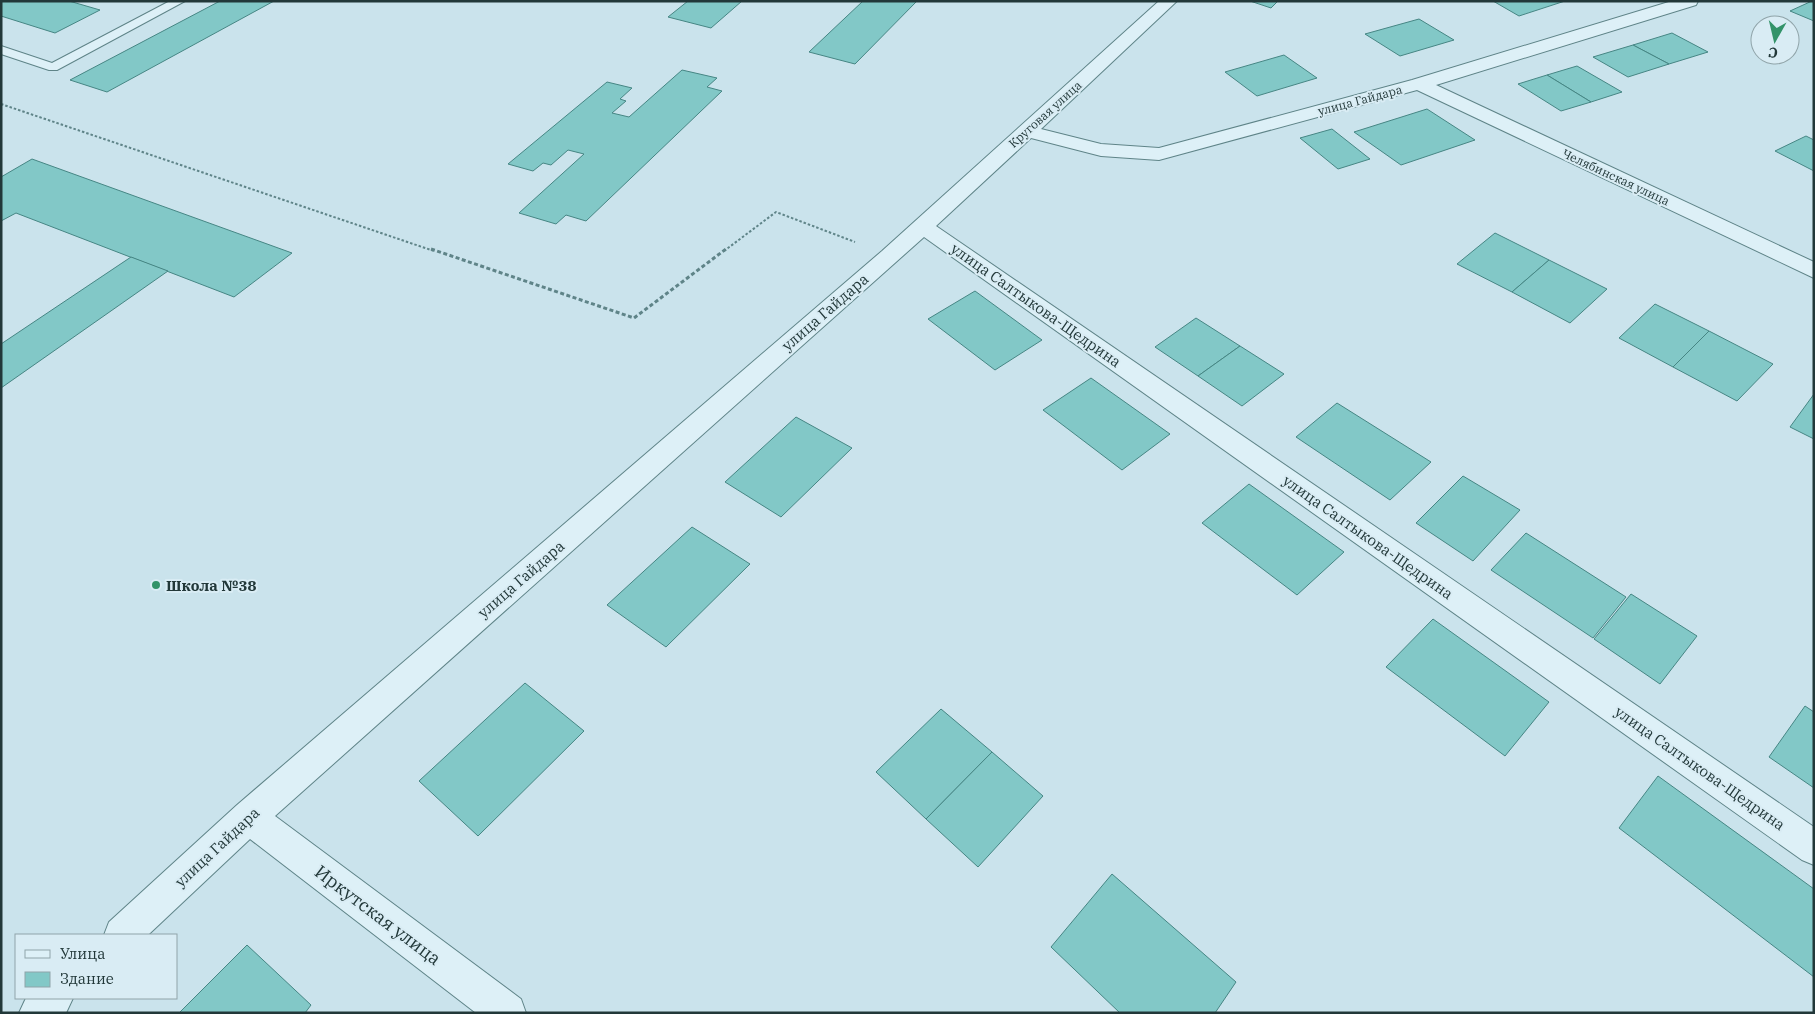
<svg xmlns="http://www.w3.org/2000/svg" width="1815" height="1014" font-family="'IBM Plex Serif',serif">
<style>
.building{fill:#82c8c7;stroke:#468684}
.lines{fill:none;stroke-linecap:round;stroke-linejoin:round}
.lane-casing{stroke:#5f8488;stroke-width:2}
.street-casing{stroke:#5f8488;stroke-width:2}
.path-far1{stroke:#5f8488;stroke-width:2;stroke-dasharray:2.5 2;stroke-linecap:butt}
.path{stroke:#5f8488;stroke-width:3;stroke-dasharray:4 2.5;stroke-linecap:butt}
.lane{fill:#ddf0f7;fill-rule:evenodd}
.street{fill:#ddf0f7;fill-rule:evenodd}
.poi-dot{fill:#339369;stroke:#d9ecf4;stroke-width:2}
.labels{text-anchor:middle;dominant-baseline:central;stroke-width:4;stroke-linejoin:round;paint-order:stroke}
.far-street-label{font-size:12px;fill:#223839;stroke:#d9ecf4}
.street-label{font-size:15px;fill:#223839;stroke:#d9ecf4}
.poi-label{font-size:15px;font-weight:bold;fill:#223839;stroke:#d9ecf4;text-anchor:start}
.near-street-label{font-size:18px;fill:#223839;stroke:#d9ecf4}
</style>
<rect width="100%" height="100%" fill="#cae3ec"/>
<g class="building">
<polygon points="1,1 69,1 100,10 55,33 1,16"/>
<polygon points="220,1 274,1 107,92 70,80"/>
<polygon points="688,1 742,1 711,28 668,17"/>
<polygon points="863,1 917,1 855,64 809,52"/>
<polygon points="1250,1 1278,1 1271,8"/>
<polygon points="1493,1 1565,1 1519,16"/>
<polygon points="1812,1 1814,1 1814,21 1790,11"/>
<polygon points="1419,19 1454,40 1400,56 1365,34"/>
<polygon points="1672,33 1708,52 1669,64 1633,45"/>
<polygon points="1633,45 1669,64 1628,77 1593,57"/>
<polygon points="1284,55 1317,78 1257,96 1225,72"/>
<polygon points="1577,66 1622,92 1591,102 1547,75"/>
<polygon points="682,70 717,78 707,87 722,91 586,221 566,215 556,224 519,213 584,154 568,150 551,165 543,163 533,171 508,164 607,82 632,88 620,99 626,101 612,113 629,117"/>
<polygon points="1547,75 1591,102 1561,111 1518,84"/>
<polygon points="1427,109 1475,140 1401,165 1354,132"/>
<polygon points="1332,129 1370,159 1338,169 1300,138"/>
<polygon points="1806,136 1814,140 1814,171 1775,151"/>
<polygon points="32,159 292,253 234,297 16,213 1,221 1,177"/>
<polygon points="1495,233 1549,260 1512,292 1457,264"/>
<polygon points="131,257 168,271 1,388 1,344"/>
<polygon points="1549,260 1607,289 1570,323 1512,292"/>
<polygon points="975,291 1042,340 995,370 928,319"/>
<polygon points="1655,304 1709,331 1673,367 1619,338"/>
<polygon points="1196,318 1240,346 1198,376 1155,347"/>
<polygon points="1709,331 1773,364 1737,401 1673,367"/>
<polygon points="1240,346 1284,374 1242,406 1198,376"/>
<polygon points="1091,378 1170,434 1122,470 1043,410"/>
<polygon points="1814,394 1814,439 1790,427"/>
<polygon points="1337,403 1431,462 1390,500 1296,437"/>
<polygon points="796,417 852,448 781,517 725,482"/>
<polygon points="1463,476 1520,510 1473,561 1416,523"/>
<polygon points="1249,484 1344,552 1297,595 1202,523"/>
<polygon points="692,527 750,564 666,647 607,605"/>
<polygon points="1526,533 1626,597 1593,638 1491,570"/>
<polygon points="1631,594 1697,636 1660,684 1594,639"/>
<polygon points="1433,619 1549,702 1505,756 1386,667"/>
<polygon points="525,683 584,731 478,836 419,781"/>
<polygon points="1805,706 1814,712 1814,788 1769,757"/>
<polygon points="941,709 992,752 926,819 876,772"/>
<polygon points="992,752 1043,796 978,867 926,819"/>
<polygon points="1658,776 1814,889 1814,977 1619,828"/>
<polygon points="1112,874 1236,982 1215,1013 1120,1013 1051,947"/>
<polygon points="247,945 311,1005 305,1013 179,1013"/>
</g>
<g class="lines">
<defs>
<polygon id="lane" points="170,1 185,1 57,70 49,70 1,54 1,46 52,63"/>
<g id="street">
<polygon points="1159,1 1177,1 1041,129 1101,144 1159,148 1412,80 1672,1 1698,1 1696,5 1436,85 1814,262 1814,278 1417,90 1159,160 1101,156 1031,138 936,226 1814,827 1814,865 1802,860 924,237 275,816 521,999 526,1013 476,1013 250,839 148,935 104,935 109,922 237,805 882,251"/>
<polygon points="26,998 73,998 66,1013 19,1013"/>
</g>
</defs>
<use href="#lane" class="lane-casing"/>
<use href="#street" class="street-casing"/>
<g class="path-far1">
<polyline points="1,104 434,251"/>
<polyline points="724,251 776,212 855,242"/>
</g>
<polyline class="path" points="431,249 634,318 726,249"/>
<use href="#lane" class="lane"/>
<use href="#street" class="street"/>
</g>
<circle class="poi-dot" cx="156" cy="585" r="5"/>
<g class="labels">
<g class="far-street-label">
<text transform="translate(1360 100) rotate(-15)">улица Гайдара</text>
<text transform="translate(1045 114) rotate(-42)">Круговая улица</text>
<text transform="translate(1616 177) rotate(25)">Челябинская улица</text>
</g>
<g class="street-label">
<text transform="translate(1036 305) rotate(35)">улица Салтыкова-Щедрина</text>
<text transform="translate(825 312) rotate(-41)">улица Гайдара</text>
<text transform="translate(1368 537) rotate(35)">улица Салтыкова-Щедрина</text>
<text transform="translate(521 579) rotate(-41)">улица Гайдара</text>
<text transform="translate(1700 768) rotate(35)">улица Салтыкова-Щедрина</text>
<text transform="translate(217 847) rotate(-43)">улица Гайдара</text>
</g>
<g class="poi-label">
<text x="166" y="585">Школа №38</text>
</g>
<g class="near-street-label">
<text transform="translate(378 915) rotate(37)">Иркутская улица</text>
</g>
</g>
<rect width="1815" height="1014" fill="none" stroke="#223839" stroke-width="5"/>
<rect x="15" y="934" width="162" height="65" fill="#d9ecf4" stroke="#90a4a9"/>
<rect x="25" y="950" width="25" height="8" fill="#ddf0f7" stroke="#90a4a9"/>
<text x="60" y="959" font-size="15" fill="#223839">Улица</text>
<rect x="25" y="972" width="25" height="15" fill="#82c8c7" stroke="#90a4a9"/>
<text x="60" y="984" font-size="15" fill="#223839">Здание</text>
<g transform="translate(1775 40) rotate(188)"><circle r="24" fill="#d9ecf4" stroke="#90a4a9"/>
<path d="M0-4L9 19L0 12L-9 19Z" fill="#339369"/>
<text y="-8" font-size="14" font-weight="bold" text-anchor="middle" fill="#223839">С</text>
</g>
</svg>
